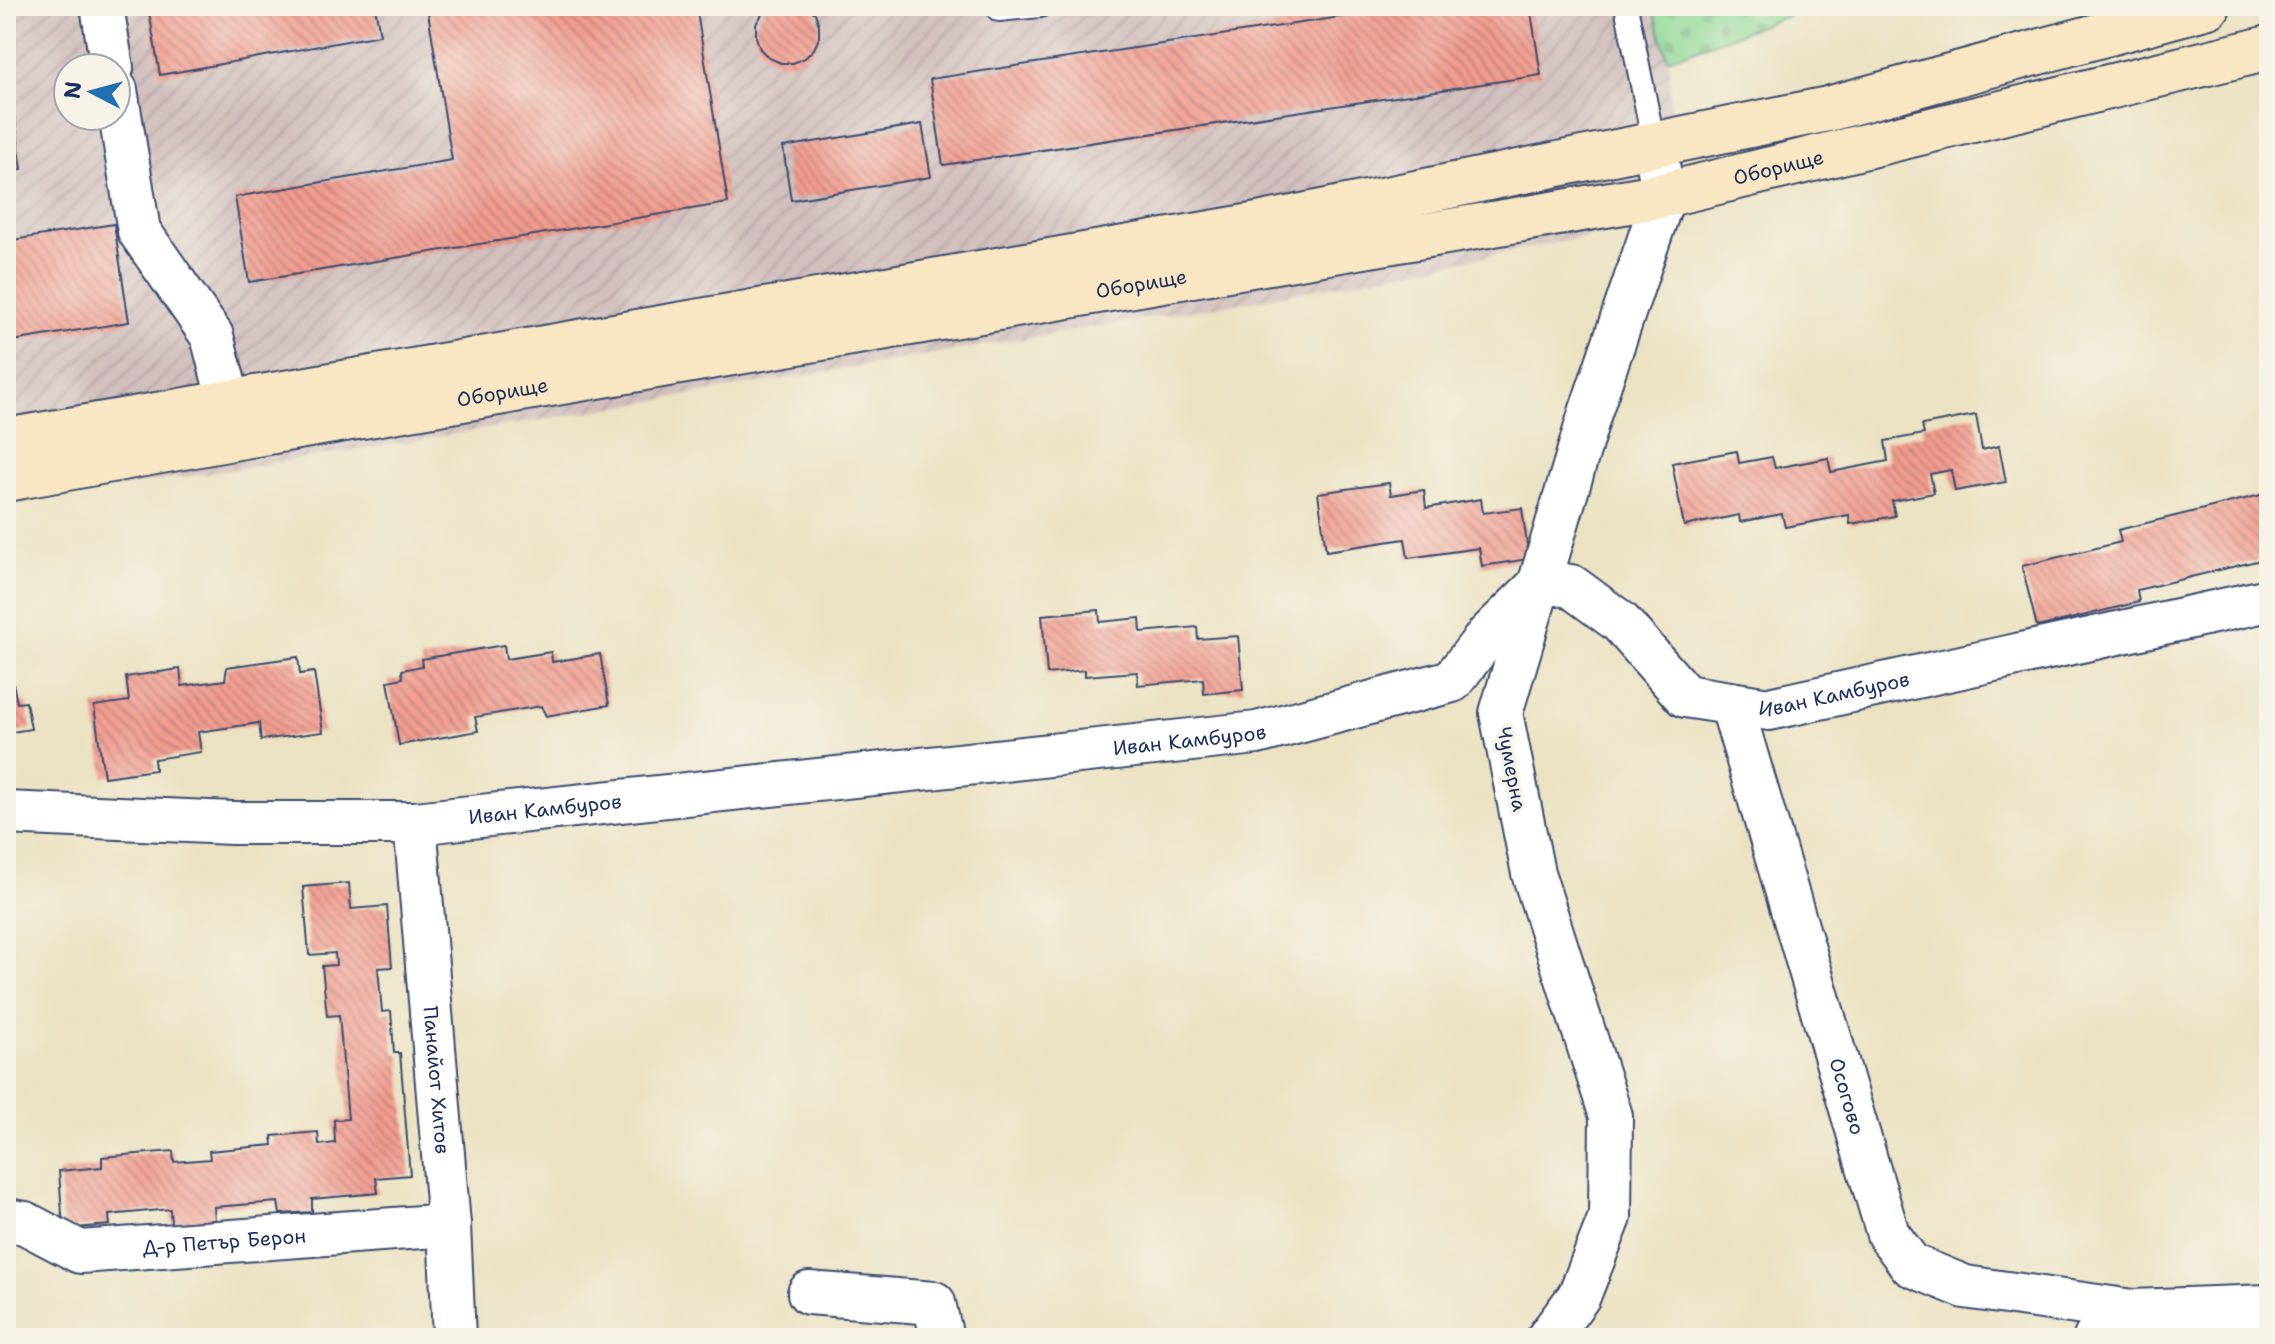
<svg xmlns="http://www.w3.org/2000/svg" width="2275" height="1344" font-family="'Shantell Sans',sans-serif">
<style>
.industrial{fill:url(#industrial-furrows);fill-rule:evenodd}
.cemetery{fill:url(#cemetery-stones);stroke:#54847a;stroke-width:2}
.building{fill:url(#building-back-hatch)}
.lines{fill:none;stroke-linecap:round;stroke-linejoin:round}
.lane-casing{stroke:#3a4a6d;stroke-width:26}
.street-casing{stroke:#3a4a6d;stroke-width:46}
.secondary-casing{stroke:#3a4a6d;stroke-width:48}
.lane{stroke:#fff;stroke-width:22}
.street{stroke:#fff;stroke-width:42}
.secondary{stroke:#f9e7c3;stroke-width:44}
.labels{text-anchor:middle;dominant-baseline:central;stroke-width:7;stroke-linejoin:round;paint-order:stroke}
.street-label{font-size:20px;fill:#1b2f5e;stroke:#f7f3e8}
</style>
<defs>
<pattern id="industrial-furrows" width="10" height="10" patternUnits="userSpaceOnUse" patternTransform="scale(2)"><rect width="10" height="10" fill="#d1c0bd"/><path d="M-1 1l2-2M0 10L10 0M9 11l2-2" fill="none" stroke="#b3a5a5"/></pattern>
<pattern id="cemetery-stones" width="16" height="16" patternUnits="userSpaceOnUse" patternTransform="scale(2)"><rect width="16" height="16" fill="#8ed996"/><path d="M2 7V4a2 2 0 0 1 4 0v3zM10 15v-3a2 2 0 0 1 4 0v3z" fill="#7abb84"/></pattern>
<pattern id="building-back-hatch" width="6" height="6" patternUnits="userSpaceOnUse" patternTransform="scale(2)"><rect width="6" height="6" fill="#f19b8e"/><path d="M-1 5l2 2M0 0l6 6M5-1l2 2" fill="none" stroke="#c27f77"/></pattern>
</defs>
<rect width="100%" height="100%" fill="#f7f3e8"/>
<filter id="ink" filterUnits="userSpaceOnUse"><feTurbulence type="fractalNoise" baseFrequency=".0125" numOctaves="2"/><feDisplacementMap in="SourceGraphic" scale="16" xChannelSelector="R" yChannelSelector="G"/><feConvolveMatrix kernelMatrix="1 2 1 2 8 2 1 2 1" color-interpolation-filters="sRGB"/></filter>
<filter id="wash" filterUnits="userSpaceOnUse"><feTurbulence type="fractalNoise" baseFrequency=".006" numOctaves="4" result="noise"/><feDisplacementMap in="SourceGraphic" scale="32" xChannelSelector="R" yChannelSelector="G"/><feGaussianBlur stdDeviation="1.8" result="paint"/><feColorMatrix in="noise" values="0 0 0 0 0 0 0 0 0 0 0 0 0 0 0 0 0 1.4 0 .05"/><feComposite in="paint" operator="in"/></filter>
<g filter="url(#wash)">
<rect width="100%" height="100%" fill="#ebe2c2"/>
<path class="industrial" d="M6,6h1648l14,53 11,160 -416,80 -838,140 -419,66zM68,68h48v48h-48z"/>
<polygon class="cemetery" points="1652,6 1815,6 1668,59"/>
<g id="blocks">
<g class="building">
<polygon points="148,6 375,6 380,35 160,75"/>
<polygon points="427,6 696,6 728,203 249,282 235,197 452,160"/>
<polygon points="767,6 807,6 815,13 819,25 819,38 814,49 805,58 793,63 781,63 769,58 760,49 756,37 756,24"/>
<polygon points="1413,6 1530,6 1541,75 943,165 930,79"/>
<polygon points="13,108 22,169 6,171 6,109"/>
<polygon points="922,124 931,177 791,200 783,147"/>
<polygon points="114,224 129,322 6,342 6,241"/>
<polygon points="1976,415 1982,450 1999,446 2006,482 1955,491 1951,470 1930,474 1934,493 1892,501 1895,516 1850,524 1849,515 1785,527 1782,514 1740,522 1739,515 1684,526 1672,463 1737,451 1739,463 1772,457 1775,468 1828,458 1831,472 1888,461 1885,441 1924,434 1922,425"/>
<polygon points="1389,483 1391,495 1424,490 1426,508 1481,499 1483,513 1522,508 1529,559 1482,566 1479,548 1408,558 1405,539 1326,551 1318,493"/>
<polygon points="2269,493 2269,558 2137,590 2139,602 2037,627 2022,566 2121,542 2118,530"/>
<polygon points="1099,610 1100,622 1140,618 1141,632 1197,627 1198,639 1238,636 1243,690 1204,694 1203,679 1138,685 1137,672 1085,676 1085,670 1047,674 1042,615"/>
<polygon points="504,645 506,659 551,652 552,662 600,654 609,705 546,716 541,706 475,717 478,731 399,745 388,681 403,678 402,670 422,666 421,659"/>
<polygon points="298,657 300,674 314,672 323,732 261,740 259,723 198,732 201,752 154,759 155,770 104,777 94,706 129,701 126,677 180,669 182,686 225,680 227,667"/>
<polygon points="10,667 17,703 26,702 31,729 6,733 6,668"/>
<polygon points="349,883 351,909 387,906 392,967 378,968 382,1012 391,1011 394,1053 400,1053 410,1175 376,1178 378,1193 312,1199 312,1212 280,1214 278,1202 214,1207 215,1220 171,1224 170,1209 109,1215 110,1225 63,1229 59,1171 102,1167 102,1157 173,1151 174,1162 210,1159 209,1151 273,1145 272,1136 318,1132 319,1145 335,1143 334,1120 348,1119 339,1015 327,1016 322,966 336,965 335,953 309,955 303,887"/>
</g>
</g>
</g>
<g filter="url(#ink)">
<use href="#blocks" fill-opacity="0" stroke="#3a4a6d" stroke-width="2"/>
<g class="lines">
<defs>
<g id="lane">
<polyline points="1626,6 1654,144"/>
<polyline points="999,10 1040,6"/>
</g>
<g id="street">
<polyline points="102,6 112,68"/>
<polyline points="116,90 139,231 212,336 238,437"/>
<path id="s1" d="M1731,703l157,531 23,31 54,22 167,24"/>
<path id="s2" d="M6,813l226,10h183l842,-90 195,-52 35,-45 55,-54 29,4 49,36 65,74 84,13 500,-109"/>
<path id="s3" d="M415,823l34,402 5,113"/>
<path id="s4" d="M6,1220l19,3 55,29 369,-27"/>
<polyline points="809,1293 934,1303 942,1338"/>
<polyline points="1548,1338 1579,1296 1610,1217 1611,1116 1533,873 1501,713 1590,413 1664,195 1654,144"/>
<polyline points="2095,1338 2132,1311 2269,1306"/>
</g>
<g id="secondary">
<polyline points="6,441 1258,225 1828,109 2208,6"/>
<path id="s5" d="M6,479l232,-42 1426,-242 605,-147"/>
</g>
</defs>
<use href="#lane" class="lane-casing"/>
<use href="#street" class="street-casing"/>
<use href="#secondary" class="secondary-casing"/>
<use href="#lane" class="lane"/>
<use href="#street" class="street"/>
<use href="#secondary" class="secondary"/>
</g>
</g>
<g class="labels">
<g class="street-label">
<text stroke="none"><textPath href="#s5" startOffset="1800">Оборище</textPath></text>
<text stroke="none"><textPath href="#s5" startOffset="1152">Оборище</textPath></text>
<text stroke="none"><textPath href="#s5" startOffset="504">Оборище</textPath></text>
<text stroke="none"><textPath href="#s2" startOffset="1932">Иван Камбуров</textPath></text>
<text stroke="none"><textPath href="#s2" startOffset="1188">Иван Камбуров</textPath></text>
<text transform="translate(1512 769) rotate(79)">Чумерна</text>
<text stroke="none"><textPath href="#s2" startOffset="540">Иван Камбуров</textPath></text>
<text stroke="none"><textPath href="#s3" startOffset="258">Панайот Хитов</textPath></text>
<text stroke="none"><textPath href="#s1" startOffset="410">Осогово</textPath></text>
<text stroke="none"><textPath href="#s4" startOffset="226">Д-р Петър Берон</textPath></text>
</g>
</g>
<rect width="2275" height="1344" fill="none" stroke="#f7f3e8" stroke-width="32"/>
<g transform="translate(92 92) rotate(276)"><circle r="38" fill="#f7f3e8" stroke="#9fa5b1" stroke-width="2"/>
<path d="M0-6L14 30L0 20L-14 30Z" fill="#1f6fb2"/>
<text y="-12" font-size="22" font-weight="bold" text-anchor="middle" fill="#1b2f5e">N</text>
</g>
</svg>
